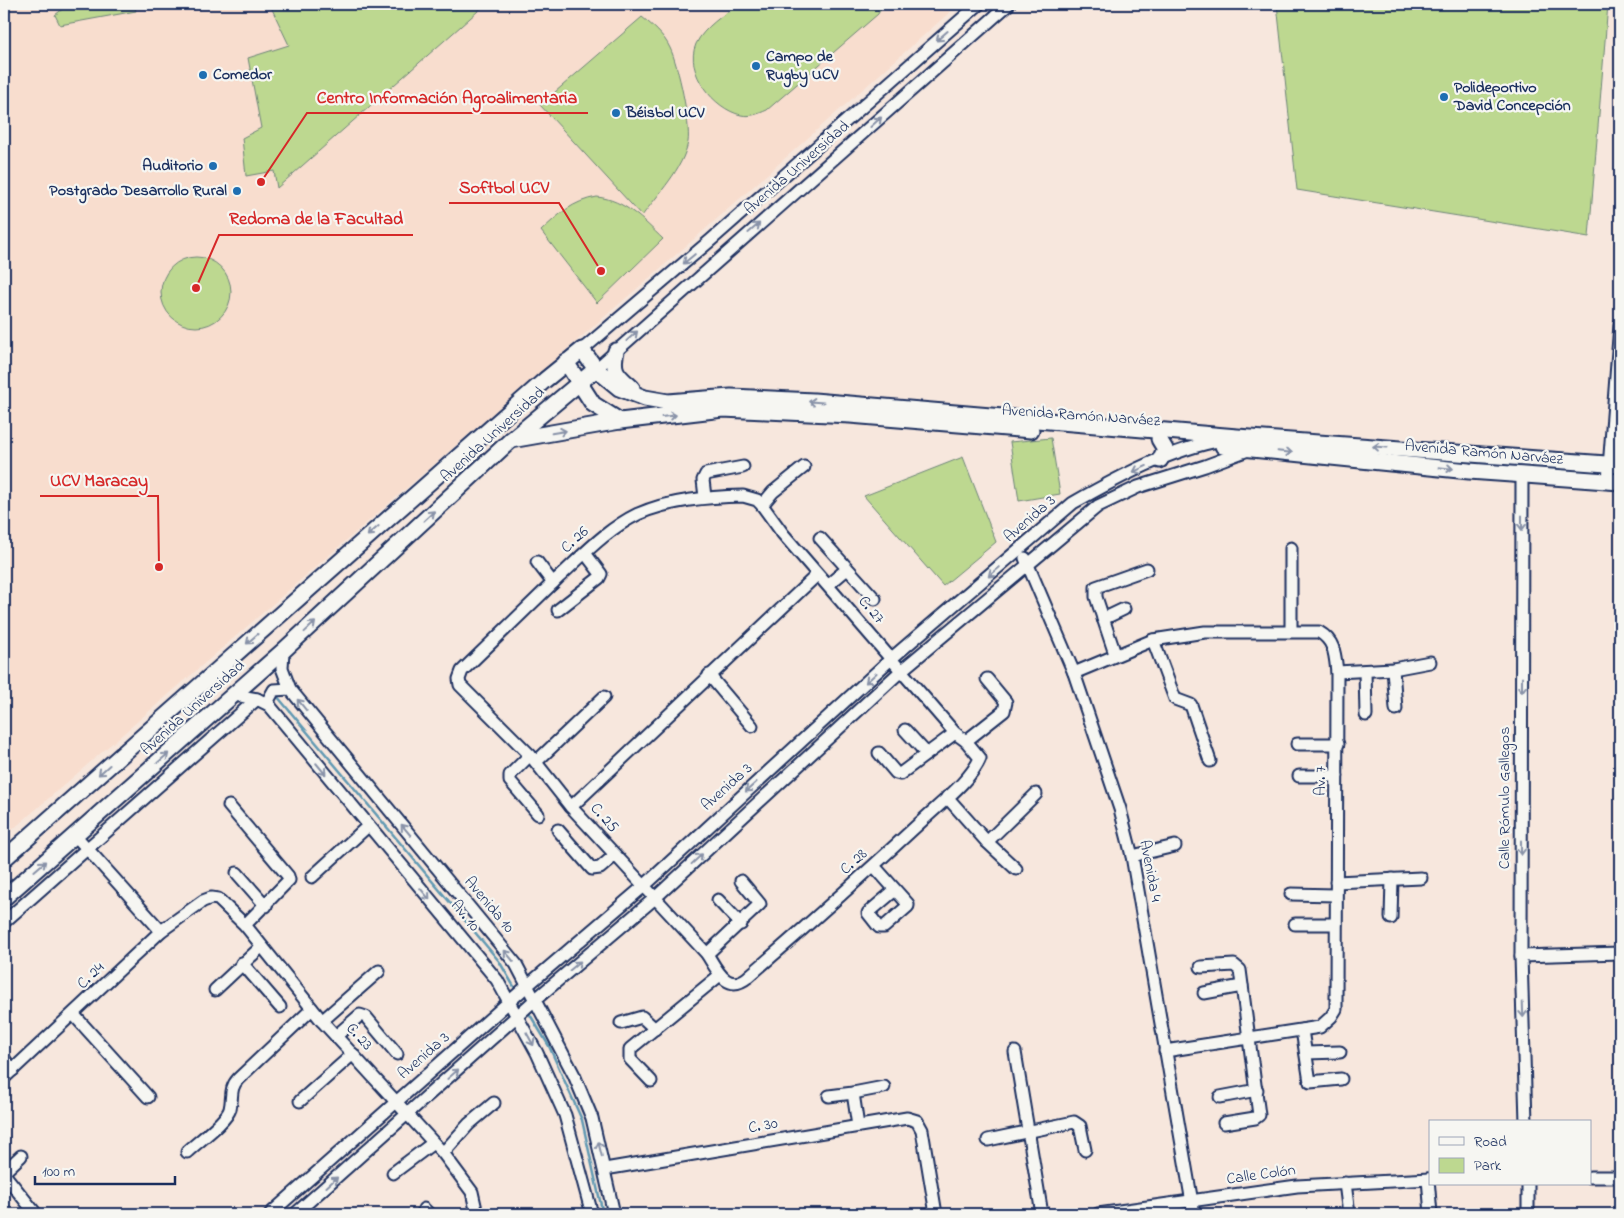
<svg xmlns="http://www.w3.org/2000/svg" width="1624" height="1218" font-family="'Indie Flower',sans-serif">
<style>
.built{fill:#f8ddce}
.green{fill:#bdd890;stroke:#6c8477}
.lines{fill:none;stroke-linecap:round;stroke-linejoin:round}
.stream{stroke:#6199b3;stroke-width:2.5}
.minor-casing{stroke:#1b2f5e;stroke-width:15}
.major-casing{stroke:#1b2f5e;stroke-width:19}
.minor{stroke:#f6f6f2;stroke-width:11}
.major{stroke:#f6f6f2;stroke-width:15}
.oneway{stroke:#8892a8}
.poi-dot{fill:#1f6fb2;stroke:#f6f6f2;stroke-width:2}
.labels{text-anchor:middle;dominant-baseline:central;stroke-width:4.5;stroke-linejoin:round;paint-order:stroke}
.poi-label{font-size:16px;font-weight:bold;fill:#1b2f5e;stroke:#f6f6f2;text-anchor:start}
.street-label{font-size:16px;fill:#1b2f5e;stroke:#f6f6f2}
.leader{fill:none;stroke:#d62828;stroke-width:2}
.callout-dot{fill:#d62828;stroke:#f6f6f2;stroke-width:2}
.callout-label{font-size:18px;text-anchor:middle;font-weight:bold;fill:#d62828;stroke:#f6f6f2;stroke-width:4.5;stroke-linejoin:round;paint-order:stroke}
</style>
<rect width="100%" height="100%" fill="#f7e7dd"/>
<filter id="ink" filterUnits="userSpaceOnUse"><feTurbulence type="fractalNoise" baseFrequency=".02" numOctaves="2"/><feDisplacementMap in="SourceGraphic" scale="10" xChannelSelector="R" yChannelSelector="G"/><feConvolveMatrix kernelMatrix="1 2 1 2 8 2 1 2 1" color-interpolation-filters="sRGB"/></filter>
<g filter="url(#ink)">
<polygon class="built" points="4,4 959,4 693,240 4,837"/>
<g class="green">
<polygon points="69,4 134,4 136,11 60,25 55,15"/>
<polygon points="285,4 486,4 277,188 274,171 246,176 242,138 261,128 248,58 289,45 271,7"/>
<path d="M738,4h145l-5,10 -111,96c-9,4 -17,7 -26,5 -27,-6 -57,-43 -45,-71 8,-17 28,-29 42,-40z"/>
<polygon points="1277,4 1608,4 1589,237 1297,190"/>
<path d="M642,17c11,9 22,18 28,31 8,16 21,77 18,94 -5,27 -30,52 -46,74l-102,-111z"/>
<path d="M597,197c28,3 46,23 66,42l-66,64 -56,-72c18,-17 32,-30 56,-34z"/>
<circle cx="196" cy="292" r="35"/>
<polygon points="1051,438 1060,494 1019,501 1010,442"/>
<polygon points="963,457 996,542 943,586 864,496"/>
</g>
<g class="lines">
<g class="stream">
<polyline points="277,696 499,961 516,990"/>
<polyline points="529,1013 549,1046 582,1120 603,1214"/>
</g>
<defs>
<g id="minor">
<polyline points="582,350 711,240 979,4"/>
<polyline points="596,369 1009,4"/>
<polyline points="1522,474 1521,956 1526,1122"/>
<polyline points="1608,481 1620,324"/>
<path d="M743,496l14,4 5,5 21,29 172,199 11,8 14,17c-8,21 -39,45 -56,61 -58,54 -116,106 -176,158 -21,17 -31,-7 -41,-23l-136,-147 -41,-52 -70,-70 -1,-6 3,-8c32,-31 64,-62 96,-93 25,-23 49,-49 80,-64 32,-14 70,-17 105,-18z"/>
<polyline points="705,497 703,480 706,474 743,467"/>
<polyline points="762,505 773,492 804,467"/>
<polyline points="820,538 875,599"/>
<polyline points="1025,558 1074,673 1120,809 1132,856 1194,1214"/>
<polyline points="537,562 553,583"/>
<polyline points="828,585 847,569"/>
<polyline points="558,610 599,578 601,574 585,553"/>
<polyline points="1103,619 1124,609"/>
<polyline points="1291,631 1291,548"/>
<polyline points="1153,640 1175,699 1191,705 1210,761"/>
<polyline points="283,651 282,668 290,689 516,964 574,1075 592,1118 614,1214"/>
<polyline points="1115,654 1096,597 1096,587 1147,569"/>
<polyline points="1393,669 1396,709"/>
<polyline points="1365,671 1366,715"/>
<polyline points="1337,672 1393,669 1430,662"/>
<path d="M1074,673l79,-33 52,-8h114c16,9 16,23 18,40l-1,337 -5,8 -11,10 -155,24"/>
<polyline points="709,675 752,726"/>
<polyline points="235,695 257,699 269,705 497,980 537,1053 565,1115 592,1214"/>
<polyline points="269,705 269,699 274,690 290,689"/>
<polyline points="905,730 927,754"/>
<polyline points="966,741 1004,711 1006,702 987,679"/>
<polyline points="1297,744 1338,744"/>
<polyline points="879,753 896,773 900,774 955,733"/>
<polyline points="530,755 510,775 510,781 538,814"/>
<polyline points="536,762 604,697"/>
<polyline points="1299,776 1337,776"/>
<polyline points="947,797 987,842 1016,869"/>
<polyline points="229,806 288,876 289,880 245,925"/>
<polyline points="571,807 817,575"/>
<polyline points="558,830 592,869 600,868 615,855"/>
<polyline points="75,835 161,931"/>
<polyline points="987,842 1036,794"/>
<polyline points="1132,856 1175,846"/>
<polyline points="874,866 908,904 908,906 884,927 879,927 868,913 895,890"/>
<polyline points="237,873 266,906"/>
<polyline points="312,877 368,826"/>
<polyline points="1336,882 1421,878"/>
<polyline points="1291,894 1335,895"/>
<polyline points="718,900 741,924"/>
<polyline points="1391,918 1392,879"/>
<polyline points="4,922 257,699"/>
<polyline points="1295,924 1336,924"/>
<polyline points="707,954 760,904 741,881"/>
<polyline points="1521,956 1620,953"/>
<polyline points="242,963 280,1007"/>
<polyline points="1201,967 1234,965 1240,970 1259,1115 1255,1118 1224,1123"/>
<polyline points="215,990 261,947"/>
<polyline points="1204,993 1242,986"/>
<polyline points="74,1015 148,1097"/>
<polyline points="322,1021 379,971"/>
<polyline points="621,1023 642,1017 655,1029"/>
<polyline points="1302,1030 1310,1082 1341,1079"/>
<polyline points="336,1036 360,1015 366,1017 397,1054"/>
<polyline points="1015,1052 1042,1214"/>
<polyline points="1306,1053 1340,1052"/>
<polyline points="4,1059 13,1070"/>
<polyline points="4,1078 161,931 203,901 211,898 218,899 245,925 322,1021 443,1153 472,1192 477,1214"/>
<polyline points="651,1081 630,1059 630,1049 720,975"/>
<polyline points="829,1096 853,1093"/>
<polyline points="1220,1097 1257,1090"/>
<polyline points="300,1101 353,1054"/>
<polyline points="858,1126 853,1093 884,1087"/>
<polyline points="988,1140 1074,1122 1080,1126 1085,1150"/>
<path d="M187,1152c10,-10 39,-30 43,-43 3,-12 -1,-20 8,-30l74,-70"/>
<polyline points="443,1153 469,1124 494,1103"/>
<polyline points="605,1169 907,1118 917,1121 922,1130 936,1214"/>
<polyline points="4,1172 21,1156"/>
<polyline points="393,1173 433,1143"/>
<polyline points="4,1174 36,1214"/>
<polyline points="1590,1177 1620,1177"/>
<polyline points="1428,1179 1431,1214"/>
<polyline points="1345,1183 1349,1214"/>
<polyline points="1528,1184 1528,1214"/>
<polyline points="424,1209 429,1214"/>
<path d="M270,1214l258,-229 116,-99 248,-228 181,-155c46,-26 98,-54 149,-63"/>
<polyline points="295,1214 536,999 655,898 902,670 1098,506 1138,487 1205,466 1248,450"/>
<polyline points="1098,1214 1297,1186 1430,1179"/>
</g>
<g id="major">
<path d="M616,351c-5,21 2,24 16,37"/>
<polyline points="566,362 593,404 620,421"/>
<polyline points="1159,439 1165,449 1160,460"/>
<polyline points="511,440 620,421 723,409 850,415 1031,430"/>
<polyline points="1223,446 1469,471 1620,482"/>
<polyline points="4,859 545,380 582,350 596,369 619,388 645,398 668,402 731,397 814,401 1237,437 1620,465"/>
<polyline points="4,898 283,651 511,440 596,369"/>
</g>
</defs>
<use href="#minor" class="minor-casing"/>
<use href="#major" class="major-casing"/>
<use href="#minor" class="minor"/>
<use href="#major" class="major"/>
</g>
<defs><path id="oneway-shaft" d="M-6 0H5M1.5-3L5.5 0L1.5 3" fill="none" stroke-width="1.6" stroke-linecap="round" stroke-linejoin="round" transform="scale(1.25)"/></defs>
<g class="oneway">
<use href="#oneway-shaft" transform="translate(942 36) rotate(139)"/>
<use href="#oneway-shaft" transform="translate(876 122) rotate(-42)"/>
<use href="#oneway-shaft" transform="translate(754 228) rotate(-41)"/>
<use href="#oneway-shaft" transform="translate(689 259) rotate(140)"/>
<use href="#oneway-shaft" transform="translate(632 336) rotate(-42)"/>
<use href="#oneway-shaft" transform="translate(816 402) rotate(-176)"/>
<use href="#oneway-shaft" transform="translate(669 416) rotate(-7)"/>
<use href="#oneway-shaft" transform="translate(559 432) rotate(-10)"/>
<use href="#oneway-shaft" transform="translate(1380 447) rotate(-176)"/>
<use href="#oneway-shaft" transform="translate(1285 452) rotate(6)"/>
<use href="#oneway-shaft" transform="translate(1446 468) rotate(6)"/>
<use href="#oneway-shaft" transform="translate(1140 469) rotate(156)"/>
<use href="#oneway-shaft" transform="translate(429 516) rotate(-43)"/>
<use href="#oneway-shaft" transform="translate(1522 523) rotate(90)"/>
<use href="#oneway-shaft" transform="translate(373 531) rotate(139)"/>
<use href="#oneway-shaft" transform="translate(994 572) rotate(140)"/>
<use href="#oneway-shaft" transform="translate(310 627) rotate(-43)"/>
<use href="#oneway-shaft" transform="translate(252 639) rotate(139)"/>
<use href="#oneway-shaft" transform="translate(871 678) rotate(138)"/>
<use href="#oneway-shaft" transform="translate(1522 685) rotate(90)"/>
<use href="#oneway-shaft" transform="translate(302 705) rotate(-129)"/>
<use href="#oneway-shaft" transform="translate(163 758) rotate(-41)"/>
<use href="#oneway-shaft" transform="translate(321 769) rotate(50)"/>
<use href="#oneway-shaft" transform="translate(104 770) rotate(138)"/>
<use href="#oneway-shaft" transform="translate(751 787) rotate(138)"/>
<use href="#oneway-shaft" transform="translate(406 830) rotate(-130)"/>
<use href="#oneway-shaft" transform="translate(1521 848) rotate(90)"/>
<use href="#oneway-shaft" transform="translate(697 859) rotate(-43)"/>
<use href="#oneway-shaft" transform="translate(40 866) rotate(-41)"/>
<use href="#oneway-shaft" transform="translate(425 894) rotate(50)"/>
<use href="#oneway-shaft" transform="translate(509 956) rotate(-130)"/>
<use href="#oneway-shaft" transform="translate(575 966) rotate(-40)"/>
<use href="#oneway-shaft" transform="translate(1523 1010) rotate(88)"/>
<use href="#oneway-shaft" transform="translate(530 1039) rotate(61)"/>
<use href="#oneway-shaft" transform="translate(453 1074) rotate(-41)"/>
<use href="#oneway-shaft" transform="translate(600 1149) rotate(-104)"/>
<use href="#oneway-shaft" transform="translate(332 1182) rotate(-42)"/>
</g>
</g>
<g class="poi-dot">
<circle cx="756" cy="66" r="5"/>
<circle cx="203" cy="75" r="5"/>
<circle cx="1444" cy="97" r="5"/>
<circle cx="616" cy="113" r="5"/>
<circle cx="213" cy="166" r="5"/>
<circle cx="237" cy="191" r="5"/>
</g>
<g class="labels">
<g class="poi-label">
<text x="766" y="57">Campo de<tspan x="766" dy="18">Rugby UCV</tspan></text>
<text x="213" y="75">Comedor</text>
<text x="1454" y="88">Polideportivo<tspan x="1454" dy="18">David Concepción</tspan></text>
<text x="626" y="113">Béisbol UCV</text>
<text x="203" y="166" text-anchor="end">Auditorio</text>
<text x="227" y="191" text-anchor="end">Postgrado Desarrollo Rural</text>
</g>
<g class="street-label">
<text transform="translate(797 168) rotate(-41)">Avenida Universidad</text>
<text transform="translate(1081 416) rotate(4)">Avenida Ramón Narváez</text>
<text transform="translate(493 435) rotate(-42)">Avenida Universidad</text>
<text transform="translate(1484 453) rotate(5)">Avenida Ramón Narváez</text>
<text transform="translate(1030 519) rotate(-41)">Avenida 3</text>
<text transform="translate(575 540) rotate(-43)">C. 26</text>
<text transform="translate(871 610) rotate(49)">C. 27</text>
<text transform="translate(193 708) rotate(-42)">Avenida Universidad</text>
<text transform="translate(1321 781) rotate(-89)">Av. 7</text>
<text transform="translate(727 787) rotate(-42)">Avenida 3</text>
<text transform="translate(1505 798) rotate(-90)">Calle Rómulo Gallegos</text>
<text transform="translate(604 818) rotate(48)">C. 25</text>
<text transform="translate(854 862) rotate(-42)">C. 28</text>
<text transform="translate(1150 871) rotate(79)">Avenida 4</text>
<text transform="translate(489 905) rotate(50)">Avenida 10</text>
<text transform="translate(465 916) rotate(50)">Av. 10</text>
<text transform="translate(91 976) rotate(-44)">C. 24</text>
<text transform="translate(359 1037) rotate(47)">C. 23</text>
<text transform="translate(424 1056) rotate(-41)">Avenida 3</text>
<text transform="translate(763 1126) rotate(-10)">C. 30</text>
<text transform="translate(1261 1175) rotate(-8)">Calle Colón</text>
</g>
</g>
<path class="leader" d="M261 182L307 113H588M601 271L559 203H449M196 288L219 235H413M159 567L158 496H40"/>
<g class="callout-dot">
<circle cx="261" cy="182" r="5"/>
<circle cx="601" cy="271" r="5"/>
<circle cx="196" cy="288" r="5"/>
<circle cx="159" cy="567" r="5"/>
</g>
<g class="callout-label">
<text x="447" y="103">Centro Información Agroalimentaria</text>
<text x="504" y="193">Softbol UCV</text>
<text x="316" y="224">Redoma de la Facultad</text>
<text x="99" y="486">UCV Maracay</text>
</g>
<rect width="1624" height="1218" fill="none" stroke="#f6f6f2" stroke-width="20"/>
<rect x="10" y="10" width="1604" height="1198" fill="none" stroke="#1b2f5e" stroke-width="2" filter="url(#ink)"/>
<rect x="1429" y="1120" width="162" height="65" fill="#f6f6f2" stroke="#9ea6b7"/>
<rect x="1439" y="1137" width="25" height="8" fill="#f6f6f2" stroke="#9ea6b7"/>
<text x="1474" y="1146" font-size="15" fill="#1b2f5e">Road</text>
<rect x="1439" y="1158" width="25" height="15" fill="#bdd890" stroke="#9ea6b7"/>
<text x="1474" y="1170" font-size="15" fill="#1b2f5e">Park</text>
<path d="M35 1176v8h140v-8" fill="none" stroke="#1b2f5e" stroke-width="2.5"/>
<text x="42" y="1176" font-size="15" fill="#1b2f5e" stroke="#f6f6f2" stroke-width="4" paint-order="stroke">100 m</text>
</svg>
